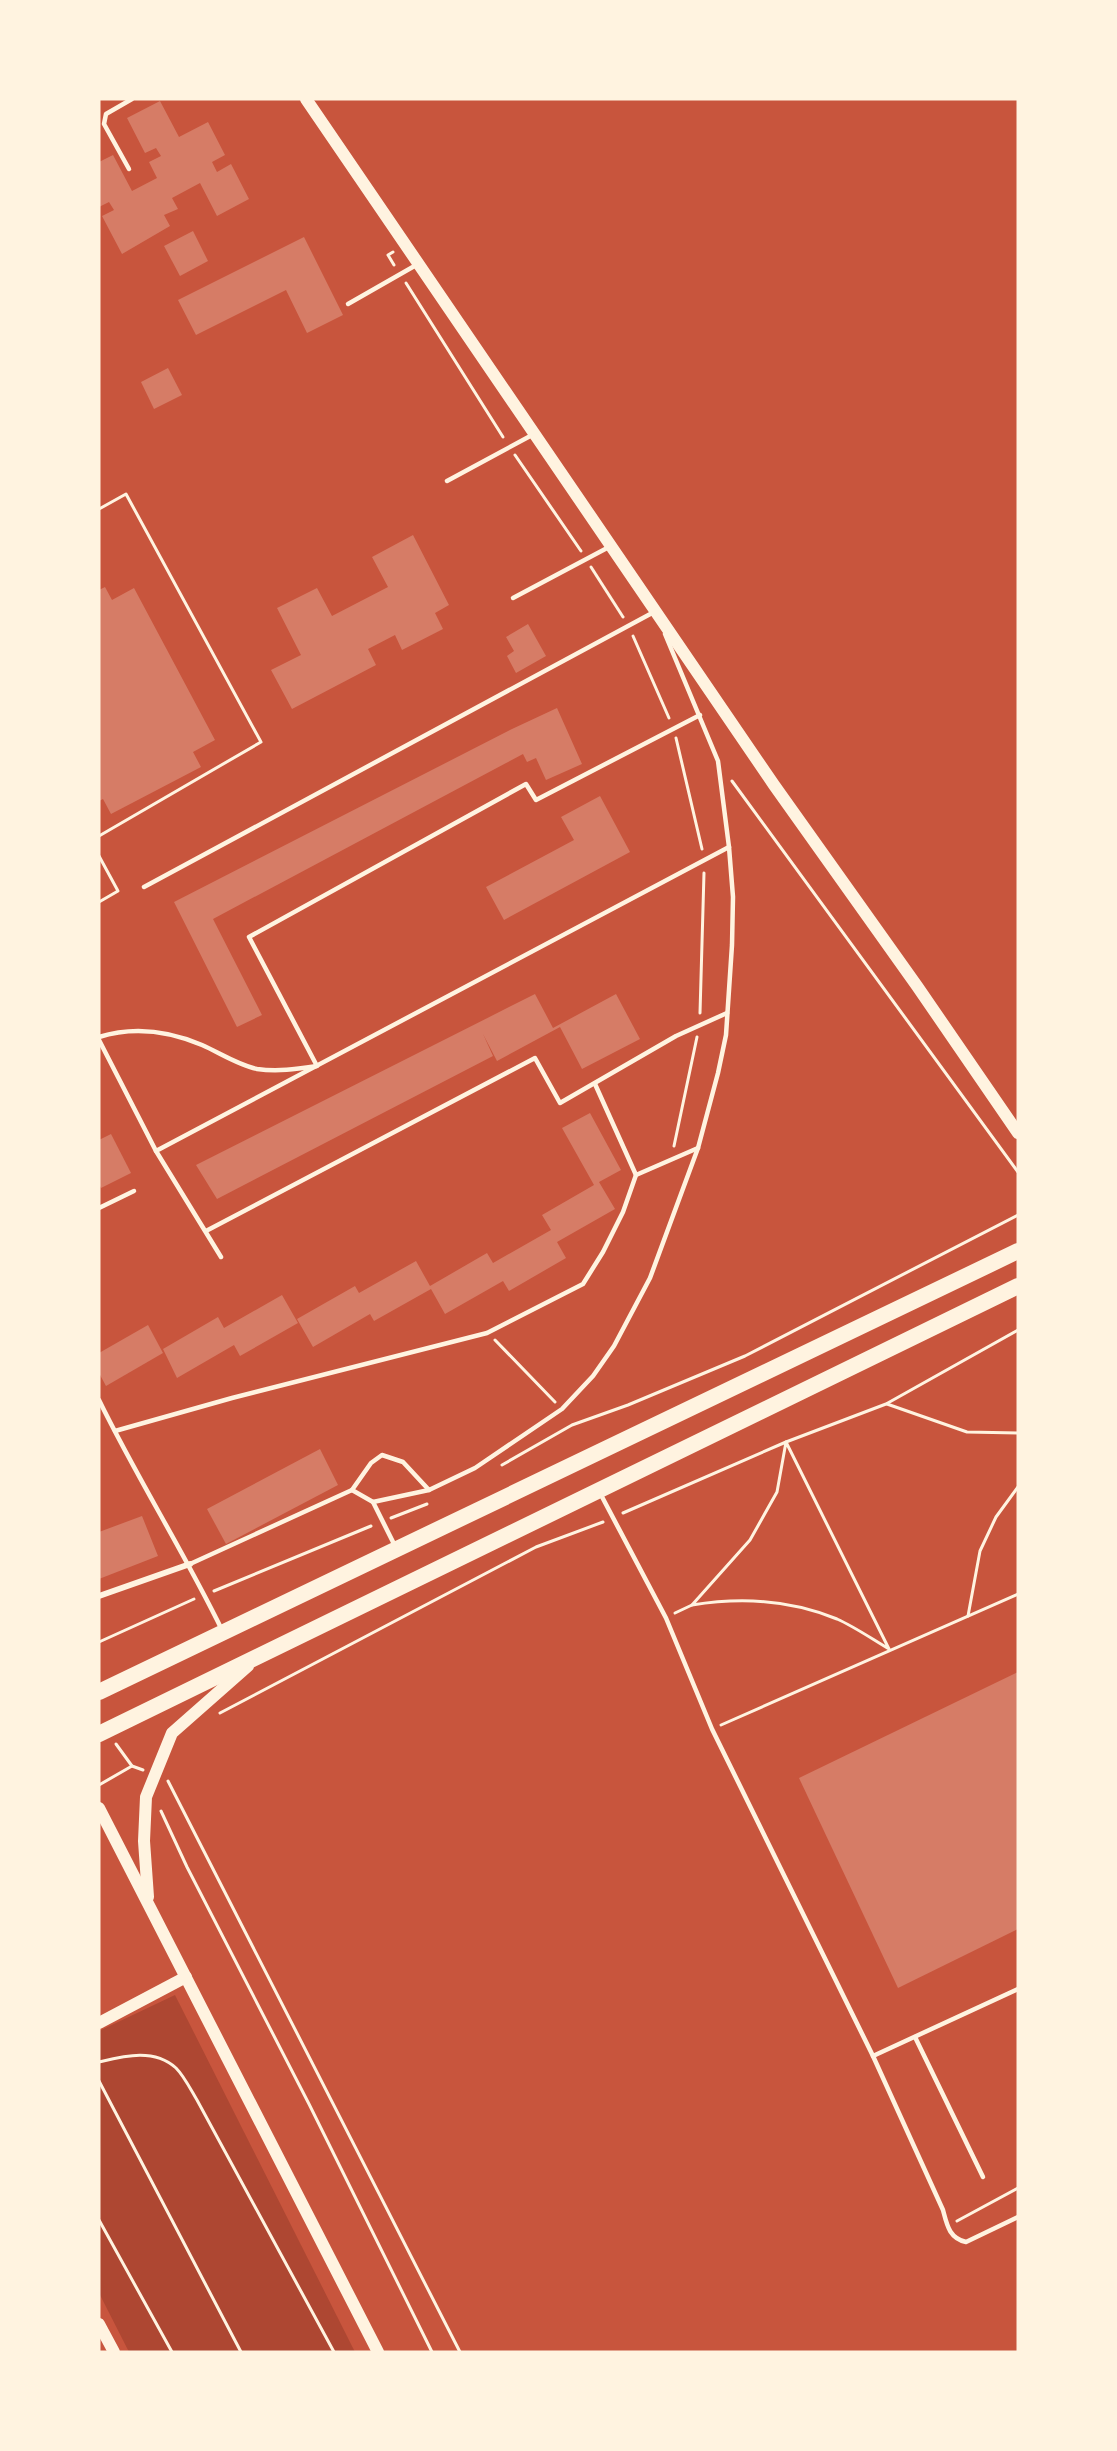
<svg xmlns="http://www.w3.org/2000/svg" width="1117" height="2451" font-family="'Source Sans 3',sans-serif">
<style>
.green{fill:#ae4732}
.building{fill:#d67c66}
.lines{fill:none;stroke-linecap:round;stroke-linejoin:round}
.path{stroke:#fff3e0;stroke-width:3}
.service{stroke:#fff3e0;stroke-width:4.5}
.minor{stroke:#fff3e0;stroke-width:6}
.secondary{stroke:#fff3e0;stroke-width:12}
.trunk{stroke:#fff3e0;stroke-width:16}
</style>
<rect width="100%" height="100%" fill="#c8553d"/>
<polygon class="green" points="175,1995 355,2352 129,2352 99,2293 99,2031"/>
<g class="building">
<polygon points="160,101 179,137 208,122 225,155 212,162 217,172 231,164 249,199 217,216 200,183 172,198 178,209 164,215 170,226 122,254 102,216 114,210 109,202 99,207 99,162 113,155 132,191 157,178 149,162 161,156 156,148 145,153 127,118"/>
<polygon points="193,231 208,261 180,276 164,246"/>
<polygon points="304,237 343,315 307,333 286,290 196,335 178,300"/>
<polygon points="168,368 182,395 154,409 141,382"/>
<polygon points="413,535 449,605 435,613 443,629 402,650 395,635 368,649 376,665 292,709 271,670 301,655 277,608 317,588 332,616 388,587 372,557"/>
<polygon points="105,587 112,600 134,588 215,740 193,752 201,767 111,814 103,799 99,801 99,590"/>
<polygon points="528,624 546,656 516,673 507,656 514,651 506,637"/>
<polygon points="557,708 582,764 546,780 536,758 527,762 523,754 213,919 262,1015 237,1027 174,902 512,729"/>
<polygon points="600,796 630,852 504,920 486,887 574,840 561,817"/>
<polygon points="535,994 553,1028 616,994 640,1039 582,1069 560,1027 497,1061 483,1034 493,1056 217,1199 196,1165"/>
<polygon points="590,1113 621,1170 599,1182 615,1209 557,1242 566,1258 509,1291 503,1281 445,1314 431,1289 374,1321 370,1314 313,1347 297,1319 355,1286 359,1293 416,1261 430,1286 487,1253 493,1263 551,1230 542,1215 594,1185 562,1128"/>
<polygon points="111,1134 131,1173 101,1188 99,1184 99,1140"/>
<polygon points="282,1295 298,1323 240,1356 234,1345 177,1378 163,1349 218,1317 224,1328"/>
<polygon points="148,1325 163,1353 106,1386 99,1373 99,1353"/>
<polygon points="320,1449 338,1485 226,1544 207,1509"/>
<polygon points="142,1516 158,1556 99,1579 99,1532"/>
<polygon points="1018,1672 1018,1929 898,1988 799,1778"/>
</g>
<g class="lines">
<g class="path">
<polyline points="393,252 388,255 394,265"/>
<polyline points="406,283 503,437"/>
<polyline points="515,455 581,551"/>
<polyline points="99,509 126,494 261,742 99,836"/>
<polyline points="591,567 623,617"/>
<polyline points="633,636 669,718"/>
<polyline points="676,738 702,849"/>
<polyline points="732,781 1018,1172"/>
<polyline points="99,856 118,891 99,902"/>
<polyline points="700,1013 704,873"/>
<polyline points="674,1146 697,1037"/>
<polyline points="495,1340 555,1402"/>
<polyline points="887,1404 967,1432 1018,1433"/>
<path d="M786,1442l103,207c-17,-10 -34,-22 -52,-30 -46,-19 -96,-22 -145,-14l58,-65 27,-48z"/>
<polyline points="502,1465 572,1425 628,1405 745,1356 1018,1215"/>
<polyline points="623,1513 786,1442 886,1404 1018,1330"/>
<polyline points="391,1518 427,1504"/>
<polyline points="214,1591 371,1526"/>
<polyline points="675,1613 692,1605"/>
<polyline points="968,1616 980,1551 996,1517 1018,1487"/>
<polyline points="99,1642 194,1599"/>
<polyline points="220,1713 536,1547 603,1522"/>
<polyline points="721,1725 1018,1594"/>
<polyline points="116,1744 132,1766 143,1770"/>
<polyline points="168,1781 460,2352"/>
<polyline points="99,1785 132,1766"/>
<polyline points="161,1811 187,1867 309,2104 432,2352"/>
<path d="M99,2062c25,-6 55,-14 77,6 8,8 15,22 21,32l137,252"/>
<polyline points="99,2081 241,2352"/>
<polyline points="99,2220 172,2352"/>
<polyline points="957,2221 1018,2188"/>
</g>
<g class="service">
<polyline points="129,169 104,124 106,114 132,99"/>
<polyline points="348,304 418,264"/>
<polyline points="447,481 534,434"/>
<polyline points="513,598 609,547"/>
<polyline points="144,887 654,612"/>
<path d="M99,1037c35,-11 70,-6 103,8 18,8 36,20 55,24 21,3 40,0 60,-3l-68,-129 277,-153 10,16 164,-85"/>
<polyline points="99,1040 156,1151"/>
<polyline points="595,1084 636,1175"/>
<polyline points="99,1208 134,1191"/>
<polyline points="206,1231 535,1058 560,1103 676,1036 727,1013"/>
<polyline points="221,1257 156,1151 729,847"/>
<path d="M99,1400c38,78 85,152 123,230"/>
<polyline points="115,1431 232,1398 487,1333 583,1284 603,1252 623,1212 636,1175 698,1148"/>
<polyline points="352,1490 371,1463 382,1455 403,1462 429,1490 475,1468 562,1409 593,1376 614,1346 650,1278 698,1148 718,1073 726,1035 732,945 733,897 729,847 718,761 665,634"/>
<path d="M600,1493l66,125 46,111 161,327 70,154c4,15 6,28 23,32l52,-25"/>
<polyline points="373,1502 429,1490"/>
<polyline points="190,1564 352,1490 373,1502 395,1546"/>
<polyline points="915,2037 983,2177"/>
<polyline points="873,2056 1018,1989"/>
</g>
<polyline class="minor" points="99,1596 190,1564"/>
<g class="secondary">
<polyline points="306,99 774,785 917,986 1018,1133"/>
<polyline points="99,1808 378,2352"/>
<polyline points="148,1897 144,1841 146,1797 172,1733 248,1666"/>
<polyline points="99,2023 186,1977"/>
<polyline points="99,2324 114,2352"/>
</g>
<g class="trunk">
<polyline points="99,1692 1018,1251"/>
<polyline points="99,1734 1018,1286"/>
</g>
</g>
<rect width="1117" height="2451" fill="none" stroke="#fff3e0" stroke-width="201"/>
</svg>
